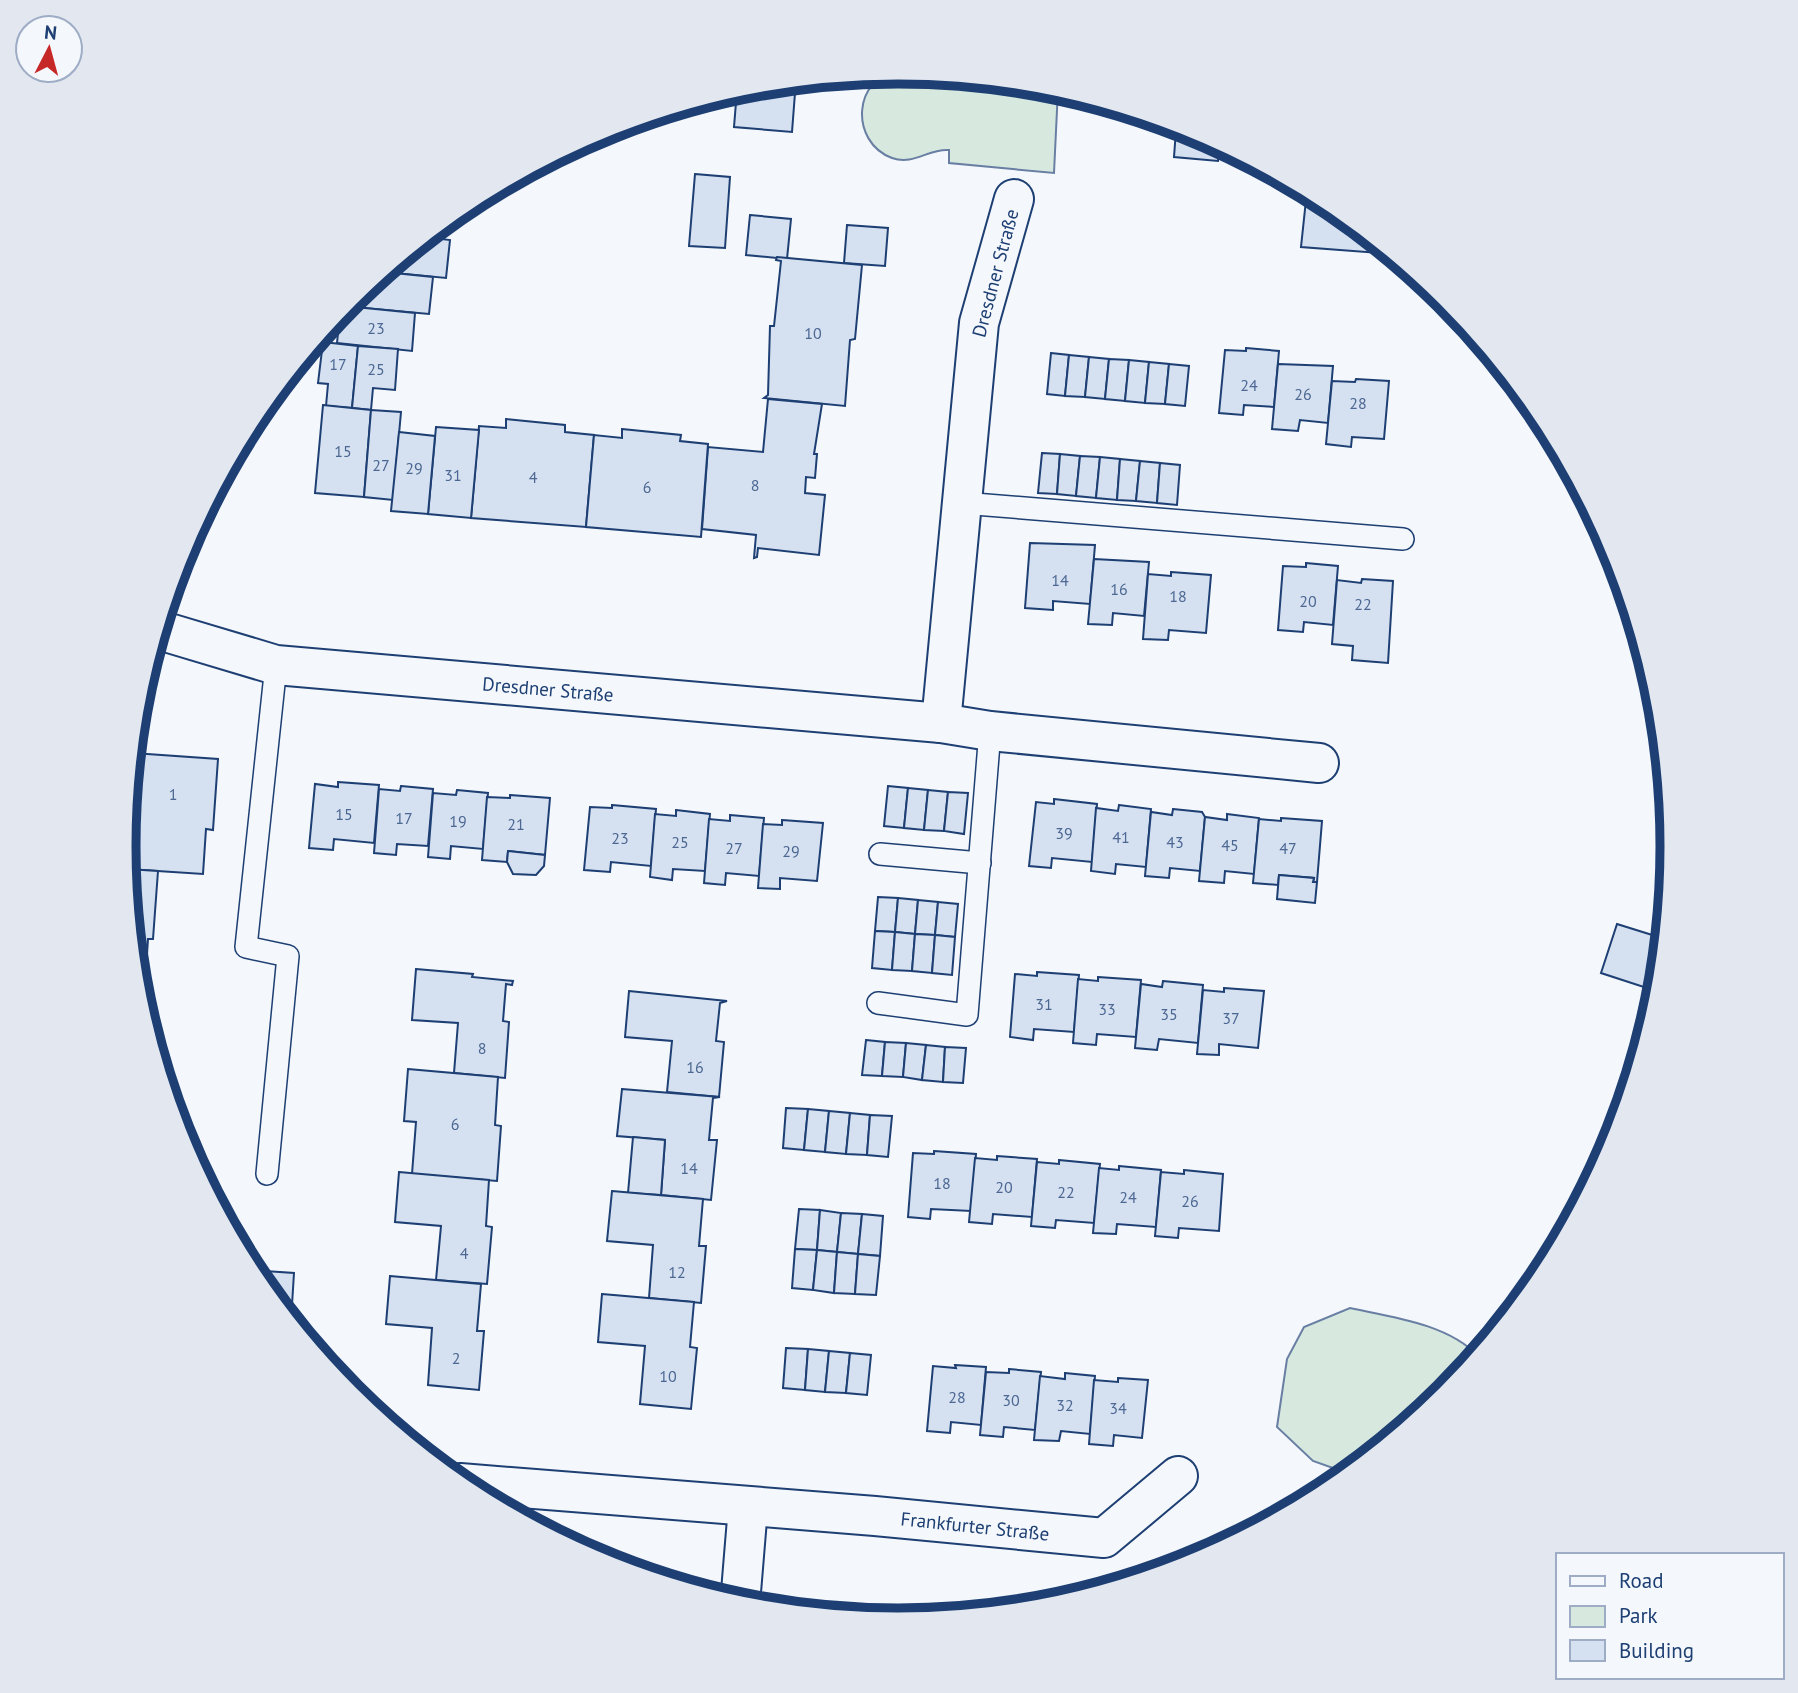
<svg xmlns="http://www.w3.org/2000/svg" width="1798" height="1693" font-family="'PT Sans',sans-serif">
<style>
.green{fill:#d7e8df;stroke:#687fa3;stroke-width:2}
.building{fill:#d5e0f0;stroke:#1d3f73;stroke-width:2}
.lines{fill:none;stroke-linecap:round;stroke-linejoin:round}
.lane-casing{stroke:#1d3f73;stroke-width:24}
.street-casing{stroke:#1d3f73;stroke-width:42}
.lane{stroke:#f4f7fb;stroke-width:21}
.street{stroke:#f4f7fb;stroke-width:38}
.labels{text-anchor:middle;dominant-baseline:central;stroke-width:5;stroke-linejoin:round;paint-order:stroke}
.number-label{font-size:16px;fill:#4b6792}
.street-label{font-size:19px;fill:#1d3f73;stroke:#f4f7fb}
.rim{fill:none;stroke:#1d3f73;stroke-width:9}
</style>
<rect width="100%" height="100%" fill="#f4f7fb"/>
<g class="green">
<path d="M899,72l35,3 9,8 14,2 5,-7 96,11 -4,84 -105,-10v-13c-20,-2 -35,16 -57,8 -43,-16 -39,-82 7,-86z"/>
<path d="M1350,1308c42,9 98,16 128,48l-31,39 -97,79 -37,-13 -36,-34 10,-68 17,-32z"/>
</g>
<g class="building">
<polygon points="791,82 791,92 795,93 792,132 734,127 737,90"/>
<polygon points="1176,130 1196,131 1220,144 1218,161 1174,157"/>
<polygon points="695,174 730,177 725,248 689,246"/>
<polygon points="1314,194 1330,203 1332,205 1313,203"/>
<polygon points="1306,200 1332,205 1380,244 1379,253 1301,247"/>
<polygon points="750,215 791,219 787,259 746,255"/>
<polygon points="847,225 888,228 885,266 844,263"/>
<polygon points="426,237 450,240 446,278 384,272"/>
<polygon points="777,257 862,265 855,339 850,340 845,406 764,398 768,395 770,326 774,326 781,261 776,260"/>
<polygon points="384,272 433,277 429,314 353,307 354,297"/>
<polygon points="345,306 415,313 412,351 337,343 340,313"/>
<polygon points="323,342 358,346 352,408 326,406 328,384 318,383"/>
<polygon points="358,346 398,349 395,390 373,388 371,410 352,408"/>
<polygon points="1246,348 1279,351 1274,407 1244,405 1243,415 1219,413 1225,350 1246,351"/>
<polygon points="1051,353 1069,355 1065,396 1047,394"/>
<polygon points="1069,355 1089,357 1085,397 1065,396"/>
<polygon points="1089,357 1109,359 1105,399 1085,397"/>
<polygon points="1109,359 1129,360 1125,401 1105,399"/>
<polygon points="1129,360 1149,362 1145,403 1125,401"/>
<polygon points="1149,362 1169,364 1165,404 1145,403"/>
<polygon points="1169,364 1189,366 1185,406 1165,404"/>
<polygon points="1278,364 1333,366 1328,423 1300,420 1298,431 1272,429"/>
<polygon points="1356,379 1389,381 1384,439 1352,437 1351,447 1326,444 1332,381 1355,382"/>
<polygon points="768,399 822,404 814,454 817,454 815,478 806,477 805,493 825,495 819,555 758,548 757,557 754,558 756,535 702,529 708,447 763,452"/>
<polygon points="323,405 371,410 364,497 315,493"/>
<polygon points="371,410 401,412 393,500 364,497"/>
<polygon points="506,419 565,425 565,432 594,435 586,527 471,518 479,426 506,428"/>
<polygon points="436,427 479,430 471,518 428,514"/>
<polygon points="622,429 681,435 680,441 708,444 701,537 586,527 594,435 622,438"/>
<polygon points="399,432 435,436 428,514 391,511"/>
<polygon points="1042,453 1060,454 1057,494 1038,493"/>
<polygon points="1060,454 1080,456 1076,496 1057,494"/>
<polygon points="1080,456 1100,457 1096,498 1076,496"/>
<polygon points="1100,457 1120,459 1117,500 1096,498"/>
<polygon points="1120,459 1140,461 1136,501 1117,500"/>
<polygon points="1140,461 1160,463 1157,503 1136,501"/>
<polygon points="1160,463 1180,465 1177,505 1157,503"/>
<polygon points="1030,543 1095,545 1090,604 1053,601 1053,610 1025,608"/>
<polygon points="1094,559 1149,562 1144,616 1113,613 1112,625 1088,624"/>
<polygon points="1306,563 1338,566 1333,625 1304,622 1303,632 1278,630 1283,566 1306,567"/>
<polygon points="1171,572 1211,575 1206,633 1169,630 1168,640 1143,639 1148,574 1171,576"/>
<polygon points="1362,579 1393,581 1388,663 1352,660 1353,646 1332,644 1337,580 1361,583"/>
<polygon points="133,753 218,759 213,830 206,829 203,874 127,869 124,846"/>
<polygon points="338,782 379,785 374,843 334,839 333,850 309,848 315,784 338,787"/>
<polygon points="401,786 433,789 428,846 397,844 396,855 374,853 379,789 400,791"/>
<polygon points="888,786 908,788 904,828 884,826"/>
<polygon points="908,788 928,790 924,830 904,828"/>
<polygon points="457,790 488,793 483,849 451,846 450,859 428,857 433,793 456,795"/>
<polygon points="928,790 948,792 944,831 924,830"/>
<polygon points="948,792 968,793 964,834 944,831"/>
<polygon points="510,795 550,798 545,855 508,851 507,862 482,860 487,797 510,798"/>
<polygon points="1054,799 1097,804 1092,862 1052,858 1051,868 1029,866 1036,802 1054,804"/>
<polygon points="612,805 656,809 651,866 611,862 610,872 584,870 590,807 612,808"/>
<polygon points="1119,805 1151,809 1146,867 1116,864 1115,874 1091,871 1096,808 1118,811"/>
<polygon points="1173,809 1202,812 1205,817 1200,871 1170,868 1169,878 1145,876 1151,812 1172,815"/>
<polygon points="676,810 710,814 705,871 673,869 672,880 650,877 655,814 676,816"/>
<polygon points="1227,814 1259,818 1254,874 1225,871 1224,883 1199,881 1205,817 1227,820"/>
<polygon points="730,815 764,818 759,876 726,873 725,885 704,883 709,819 730,821"/>
<polygon points="1281,818 1322,821 1317,882 1313,882 1314,878 1279,875 1278,885 1253,883 1259,819 1281,821"/>
<polygon points="782,820 823,823 817,881 780,878 780,889 758,888 763,824 782,825"/>
<polygon points="508,851 545,855 544,866 536,875 513,874 507,862"/>
<polygon points="127,869 158,871 153,939 148,939 145,985 138,985"/>
<polygon points="1279,875 1314,878 1313,882 1317,882 1315,903 1277,899"/>
<polygon points="878,897 898,898 895,932 875,931"/>
<polygon points="898,898 918,900 915,934 895,932"/>
<polygon points="918,900 938,902 935,935 915,934"/>
<polygon points="938,902 958,904 955,937 935,935"/>
<polygon points="1617,924 1665,939 1658,969 1662,970 1659,992 1601,973"/>
<polygon points="875,931 895,932 892,970 872,968"/>
<polygon points="895,932 915,934 912,971 892,970"/>
<polygon points="915,934 935,935 932,973 912,971"/>
<polygon points="935,935 955,937 952,975 932,973"/>
<polygon points="416,969 473,974 472,977 513,981 512,985 506,984 503,1021 509,1022 505,1078 454,1073 458,1023 412,1020"/>
<polygon points="1037,972 1079,975 1074,1032 1034,1029 1033,1040 1010,1037 1015,974 1037,976"/>
<polygon points="1098,977 1141,980 1136,1037 1097,1034 1096,1045 1073,1043 1078,979 1098,981"/>
<polygon points="1163,981 1203,985 1198,1043 1159,1039 1157,1050 1135,1048 1141,984 1162,987"/>
<polygon points="1224,988 1264,991 1258,1048 1219,1044 1219,1055 1197,1054 1203,990 1224,992"/>
<polygon points="629,991 727,1001 720,1003 716,1041 724,1042 719,1097 667,1092 672,1041 625,1037"/>
<polygon points="866,1040 885,1042 882,1076 862,1075"/>
<polygon points="885,1042 906,1043 903,1077 882,1076"/>
<polygon points="906,1043 926,1045 922,1080 903,1077"/>
<polygon points="926,1045 945,1047 943,1082 922,1080"/>
<polygon points="945,1047 966,1048 963,1083 943,1082"/>
<polygon points="408,1069 498,1077 495,1125 501,1126 497,1181 412,1174 416,1122 404,1121"/>
<polygon points="622,1089 720,1097 713,1098 709,1140 717,1140 711,1200 661,1195 665,1140 617,1136"/>
<polygon points="786,1108 808,1109 804,1150 783,1148"/>
<polygon points="808,1109 829,1111 825,1152 804,1150"/>
<polygon points="829,1111 850,1113 846,1154 825,1152"/>
<polygon points="850,1113 870,1115 867,1155 846,1154"/>
<polygon points="870,1115 892,1116 888,1157 867,1155"/>
<polygon points="633,1137 665,1140 661,1195 628,1193"/>
<polygon points="934,1151 976,1154 971,1211 931,1209 930,1219 908,1217 913,1153 934,1154"/>
<polygon points="997,1156 1037,1159 1032,1217 993,1214 992,1224 969,1222 975,1158 997,1160"/>
<polygon points="1059,1160 1100,1164 1094,1223 1056,1220 1055,1228 1031,1226 1037,1162 1059,1164"/>
<polygon points="1119,1166 1161,1170 1156,1227 1117,1224 1116,1234 1093,1233 1099,1168 1119,1170"/>
<polygon points="1184,1170 1223,1174 1219,1231 1179,1228 1178,1238 1155,1236 1161,1172 1184,1174"/>
<polygon points="399,1172 489,1180 486,1226 492,1227 487,1284 436,1280 441,1226 395,1222"/>
<polygon points="612,1191 703,1199 699,1246 706,1246 701,1303 649,1298 653,1245 607,1241"/>
<polygon points="799,1209 820,1210 817,1250 795,1249"/>
<polygon points="820,1210 841,1213 837,1252 817,1250"/>
<polygon points="841,1213 862,1214 858,1254 837,1252"/>
<polygon points="862,1214 883,1216 880,1256 858,1254"/>
<polygon points="795,1249 817,1250 813,1290 792,1288"/>
<polygon points="817,1250 837,1252 834,1293 813,1290"/>
<polygon points="837,1252 858,1254 855,1294 834,1293"/>
<polygon points="858,1254 880,1256 876,1295 855,1294"/>
<polygon points="251,1270 294,1273 291,1321 255,1277"/>
<polygon points="390,1276 481,1284 477,1331 484,1331 479,1390 428,1385 432,1328 386,1324"/>
<polygon points="602,1294 694,1302 690,1347 697,1348 691,1409 640,1404 645,1346 598,1342"/>
<polygon points="786,1348 808,1349 805,1390 783,1388"/>
<polygon points="808,1349 829,1351 825,1392 805,1390"/>
<polygon points="829,1351 850,1353 846,1393 825,1392"/>
<polygon points="850,1353 871,1355 867,1395 846,1393"/>
<polygon points="955,1365 986,1367 981,1425 951,1422 950,1433 927,1431 933,1366 956,1368"/>
<polygon points="1009,1369 1041,1372 1035,1430 1004,1427 1003,1437 980,1435 986,1372 1009,1373"/>
<polygon points="1065,1373 1095,1376 1090,1434 1061,1431 1059,1441 1034,1440 1040,1376 1065,1379"/>
<polygon points="1118,1378 1148,1380 1142,1438 1114,1435 1113,1446 1089,1444 1094,1380 1118,1382"/>
<polygon points="778,1605 835,1610 835,1606 934,1616 899,1621 778,1609"/>
</g>
<g class="lines">
<defs>
<g id="lane">
<polyline points="962,503 1403,539"/>
<polyline points="880,854 980,863"/>
<polyline points="878,1003 967,1015 990,731"/>
<polyline points="267,1174 288,956 246,947 276,665"/>
</g>
<g id="street">
<polyline points="159,630 276,665 941,723 990,731 1319,763"/>
<polyline points="941,723 979,323 1014,199"/>
<polyline points="460,1483 875,1516 1104,1538 1178,1476"/>
<polyline points="740,1604 748,1507"/>
</g>
</defs>
<use href="#lane" class="lane-casing"/>
<use href="#street" class="street-casing"/>
<use href="#lane" class="lane"/>
<use href="#street" class="street"/>
</g>
<g class="labels">
<g class="number-label">
<text x="376" y="328">23</text>
<text x="813" y="333">10</text>
<text x="338" y="364">17</text>
<text x="376" y="369">25</text>
<text x="1249" y="385">24</text>
<text x="1303" y="394">26</text>
<text x="1358" y="403">28</text>
<text x="343" y="451">15</text>
<text x="381" y="465">27</text>
<text x="414" y="468">29</text>
<text x="453" y="475">31</text>
<text x="533" y="477">4</text>
<text x="755" y="485">8</text>
<text x="647" y="487">6</text>
<text x="1060" y="580">14</text>
<text x="1119" y="589">16</text>
<text x="1178" y="596">18</text>
<text x="1308" y="601">20</text>
<text x="1363" y="604">22</text>
<text x="173" y="794">1</text>
<text x="344" y="814">15</text>
<text x="404" y="818">17</text>
<text x="458" y="821">19</text>
<text x="516" y="824">21</text>
<text x="1064" y="833">39</text>
<text x="1121" y="837">41</text>
<text x="620" y="838">23</text>
<text x="680" y="842">25</text>
<text x="1175" y="842">43</text>
<text x="1230" y="845">45</text>
<text x="734" y="848">27</text>
<text x="1288" y="848">47</text>
<text x="791" y="851">29</text>
<text x="1044" y="1004">31</text>
<text x="1107" y="1009">33</text>
<text x="1169" y="1014">35</text>
<text x="1231" y="1018">37</text>
<text x="482" y="1048">8</text>
<text x="695" y="1067">16</text>
<text x="455" y="1124">6</text>
<text x="689" y="1168">14</text>
<text x="942" y="1183">18</text>
<text x="1004" y="1187">20</text>
<text x="1066" y="1192">22</text>
<text x="1128" y="1197">24</text>
<text x="1190" y="1201">26</text>
<text x="464" y="1253">4</text>
<text x="677" y="1272">12</text>
<text x="456" y="1358">2</text>
<text x="668" y="1376">10</text>
<text x="957" y="1397">28</text>
<text x="1011" y="1400">30</text>
<text x="1065" y="1405">32</text>
<text x="1118" y="1408">34</text>
</g>
<g class="street-label">
<text transform="translate(995 273) rotate(-75)">Dresdner Straße</text>
<text transform="translate(548 689) rotate(5)">Dresdner Straße</text>
<text transform="translate(975 1526) rotate(6)">Frankfurter Straße</text>
</g>
</g>
<path d="M0 0H1798V1693H0ZM136 846a762 762 0 1 1 1524 0a762 762 0 1 1-1524 0Z" fill="#e3e8f0" fill-rule="evenodd"/>
<path class="rim" d="M136 846a762 762 0 1 1 1524 0a762 762 0 1 1-1524 0Z"/>
<rect x="1556" y="1553" width="228" height="126" fill="#f4f7fb" stroke="#9eadc5" stroke-width="2"/>
<rect x="1570" y="1576" width="35" height="10" fill="#f4f7fb" stroke="#9eadc5" stroke-width="2"/>
<text x="1619" y="1588" font-size="21" fill="#1d3f73">Road</text>
<rect x="1570" y="1606" width="35" height="21" fill="#d7e8df" stroke="#9eadc5" stroke-width="2"/>
<text x="1619" y="1623" font-size="21" fill="#1d3f73">Park</text>
<rect x="1570" y="1640" width="35" height="21" fill="#d5e0f0" stroke="#9eadc5" stroke-width="2"/>
<text x="1619" y="1658" font-size="21" fill="#1d3f73">Building</text>
<g transform="translate(49 49) rotate(6)"><circle r="33" fill="#f4f7fb" stroke="#9eadc5" stroke-width="2"/>
<path d="M0-5L12 26L0 18L-12 26Z" fill="#c62828"/>
<text y="-10" font-size="19" font-weight="bold" text-anchor="middle" fill="#1d3f73">N</text>
</g>
</svg>
